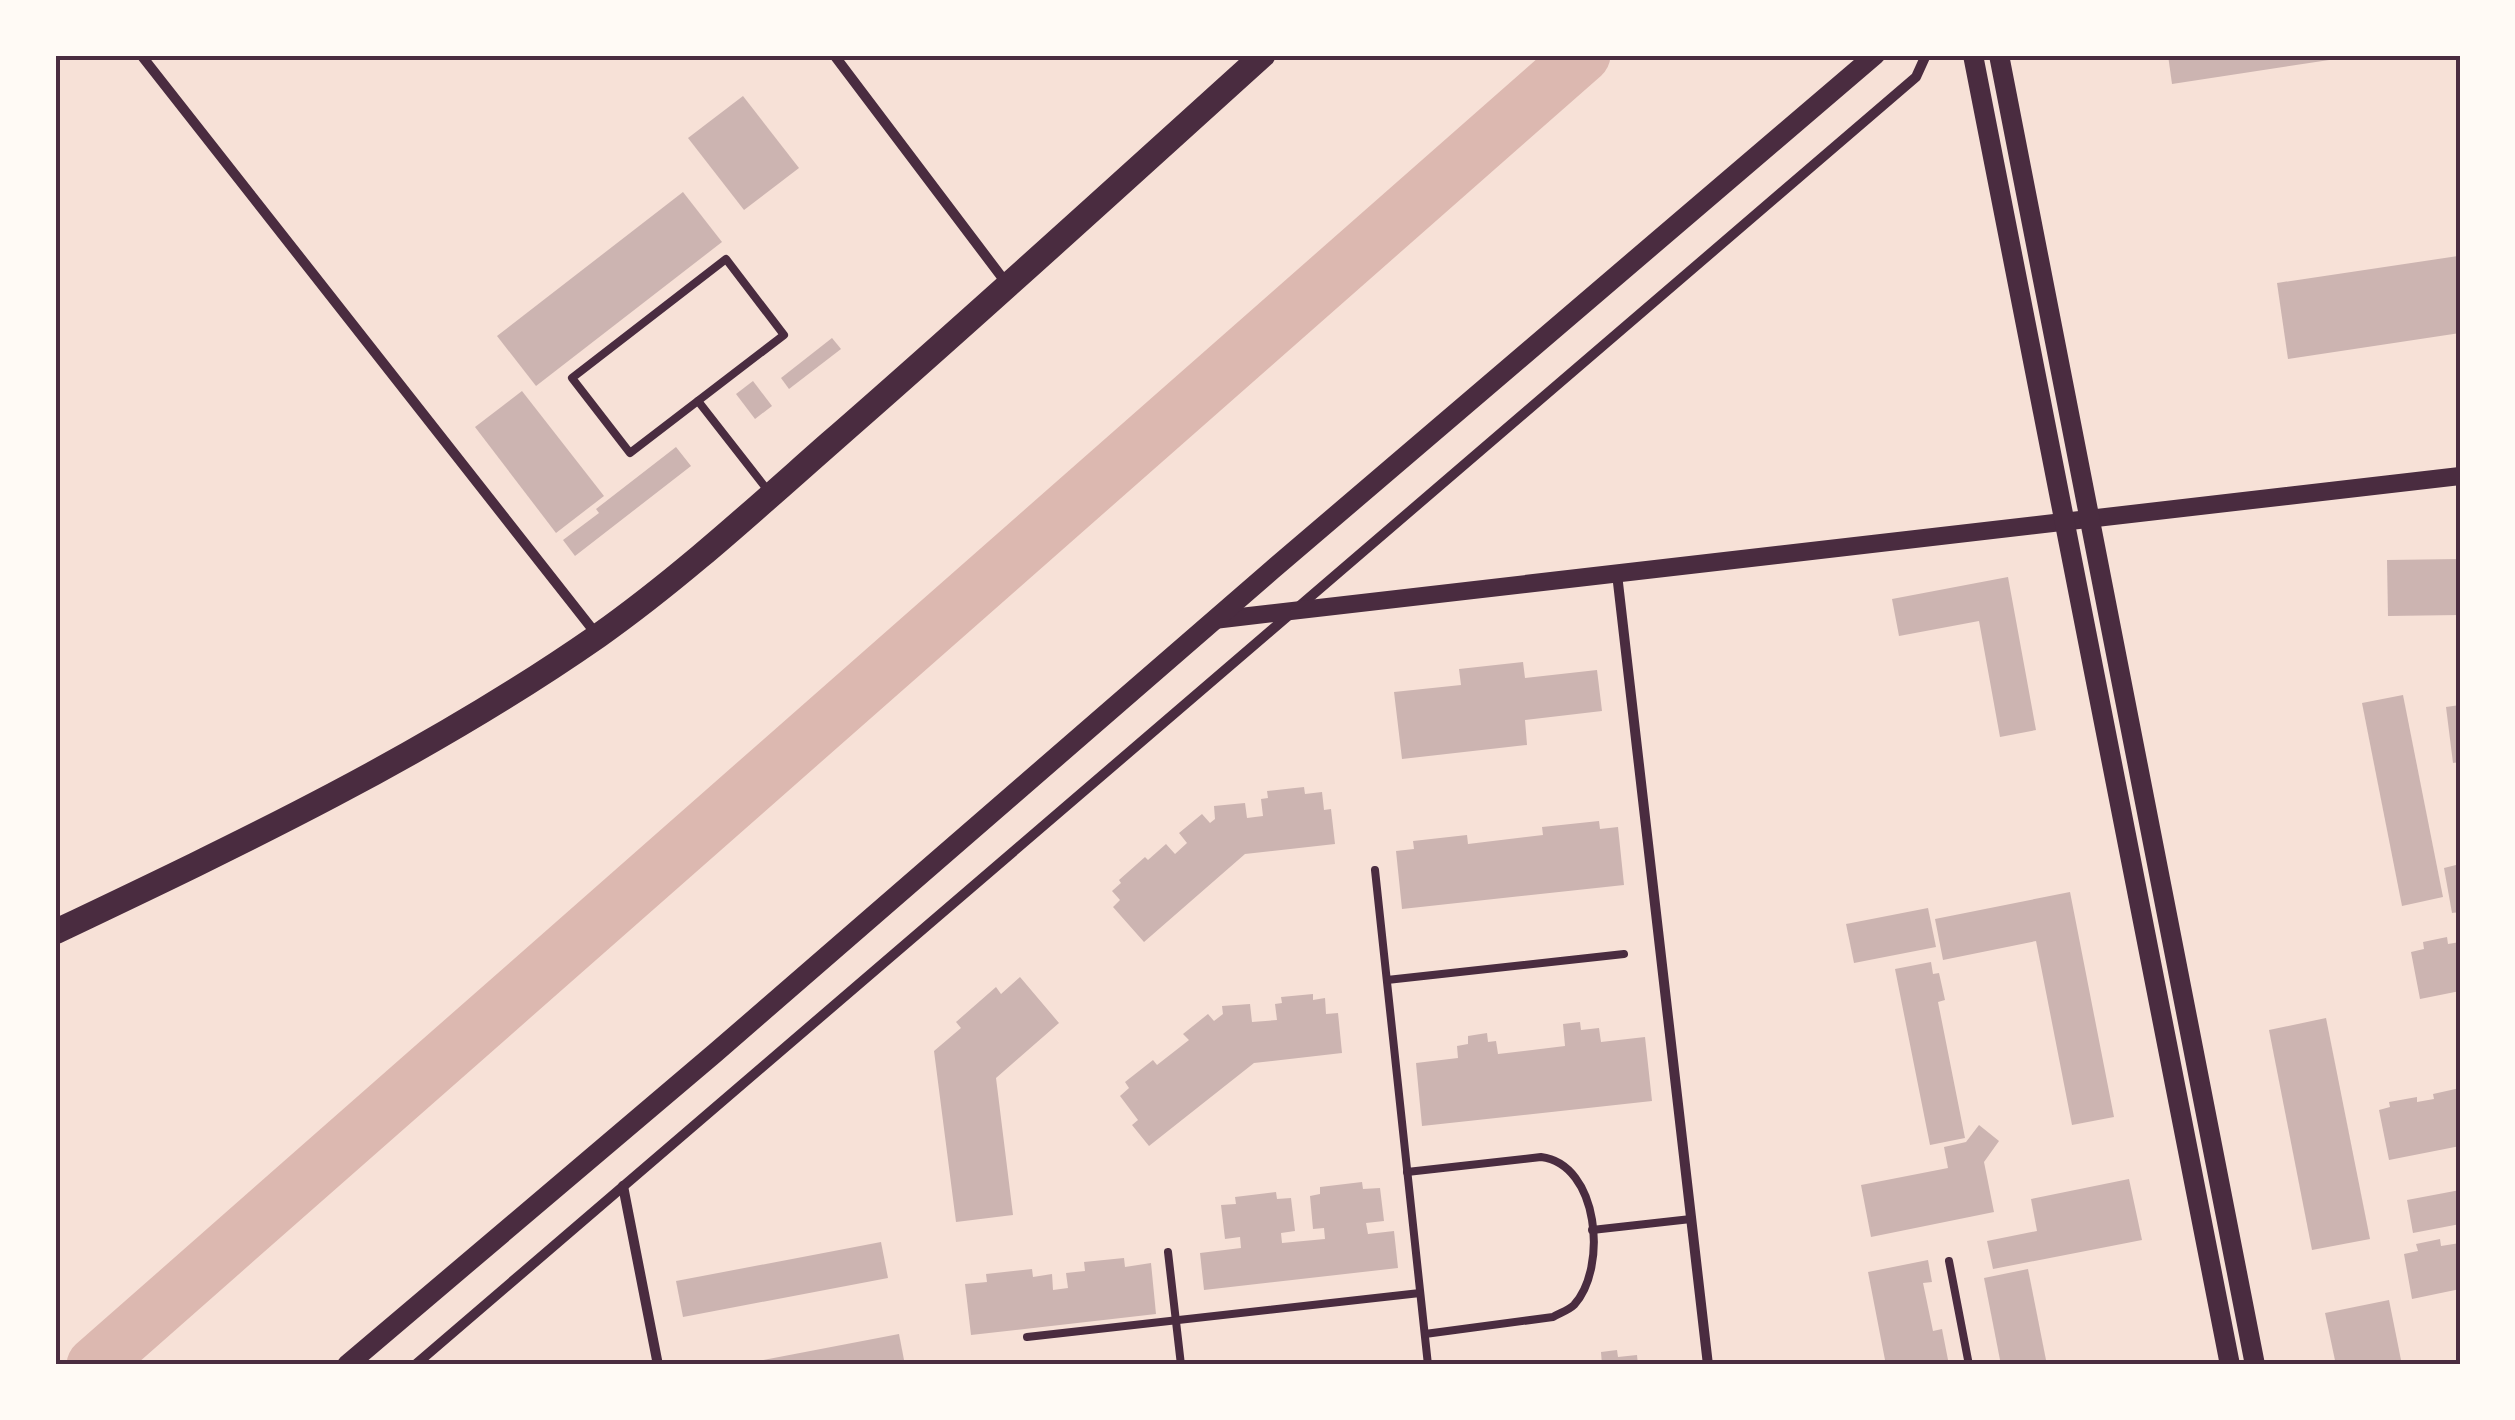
<svg xmlns="http://www.w3.org/2000/svg" width="2515" height="1420" font-family="'Open Sans',sans-serif">
<style>
.lines{fill:none;stroke-linecap:round;stroke-linejoin:round}
.river{stroke:#dcb8b0;stroke-width:55}
.building{fill:#ccb4b1}
.service{stroke:#4a2c40;stroke-width:8}
.minor{stroke:#4a2c40;stroke-width:10}
.tertiary{stroke:#4a2c40;stroke-width:18}
.secondary{stroke:#4a2c40;stroke-width:20}
.trunk{stroke:#4a2c40;stroke-width:25}
.neatline{fill:none;stroke:#4a2c40;stroke-width:4}
</style>
<rect width="100%" height="100%" fill="#f7e1d7"/>
<g class="lines">
<polyline class="river" points="94,1365 1583,55"/>
</g>
<g class="building">
<polygon points="2168,55 2349,55 2349,57 2172,84"/>
<polygon points="743,96 799,168 744,210 688,138"/>
<polygon points="683,192 722,242 536,386 497,336"/>
<polygon points="2458,256 2460,333 2288,359 2277,283"/>
<polygon points="832,338 841,349 789,389 781,378"/>
<polygon points="753,381 772,406 755,419 736,394"/>
<polygon points="522,391 604,496 556,533 475,427"/>
<polygon points="676,447 691,466 575,556 563,540 599,513 596,509"/>
<polygon points="2460,559 2460,615 2388,616 2387,560"/>
<polygon points="2008,577 2036,730 2000,737 1979,621 1899,636 1892,599"/>
<polygon points="1523,662 1525,678 1597,670 1602,711 1525,720 1527,745 1402,759 1394,692 1461,685 1459,669"/>
<polygon points="2403,695 2443,897 2402,906 2362,703"/>
<polygon points="2460,705 2460,762 2453,763 2446,707"/>
<polygon points="1304,787 1305,794 1322,792 1324,810 1331,809 1335,844 1245,854 1144,942 1113,907 1120,900 1112,891 1121,883 1119,880 1145,857 1148,860 1166,844 1175,854 1187,843 1179,833 1202,814 1210,823 1215,819 1214,806 1245,803 1247,818 1263,816 1261,799 1268,798 1267,791"/>
<polygon points="1599,821 1600,829 1618,827 1624,885 1402,909 1396,851 1414,849 1413,841 1467,835 1468,844 1543,835 1542,827"/>
<polygon points="2460,864 2460,912 2452,913 2444,868"/>
<polygon points="2070,892 2114,1117 2072,1125 2036,941 1943,960 1935,919"/>
<polygon points="1928,908 1936,947 1854,963 1846,924"/>
<polygon points="2447,937 2448,944 2460,942 2460,991 2420,999 2411,952 2424,949 2423,942"/>
<polygon points="1931,962 1933,974 1939,973 1945,1000 1938,1002 1965,1138 1930,1145 1895,969"/>
<polygon points="1020,977 1059,1023 996,1078 1013,1215 956,1222 934,1051 961,1028 956,1022 996,987 1001,994"/>
<polygon points="1313,994 1313,1000 1325,998 1326,1014 1338,1013 1342,1053 1254,1063 1149,1146 1132,1125 1138,1120 1120,1096 1129,1088 1125,1082 1153,1060 1157,1065 1189,1040 1183,1034 1208,1014 1214,1021 1223,1014 1222,1006 1250,1004 1252,1022 1277,1020 1275,1004 1282,1003 1281,997"/>
<polygon points="2326,1018 2370,1239 2312,1250 2269,1030"/>
<polygon points="1580,1022 1581,1030 1599,1028 1601,1042 1645,1037 1652,1101 1422,1126 1416,1063 1458,1058 1457,1046 1468,1044 1468,1036 1487,1033 1488,1042 1496,1041 1498,1054 1565,1046 1563,1024"/>
<polygon points="2460,1088 2460,1146 2389,1160 2379,1110 2390,1107 2389,1102 2417,1097 2417,1102 2434,1099 2433,1094"/>
<polygon points="1979,1125 1999,1141 1984,1162 1994,1212 1871,1237 1861,1185 1948,1168 1944,1147 1966,1142"/>
<polygon points="2129,1179 2142,1240 1993,1269 1987,1241 2037,1231 2031,1199"/>
<polygon points="1362,1182 1363,1189 1380,1188 1384,1221 1366,1223 1368,1234 1394,1231 1398,1268 1204,1290 1200,1253 1241,1248 1240,1237 1225,1239 1221,1205 1236,1204 1235,1197 1276,1192 1277,1199 1291,1198 1295,1231 1281,1233 1282,1243 1325,1239 1324,1228 1313,1229 1310,1196 1320,1194 1320,1187"/>
<polygon points="2460,1190 2460,1224 2413,1233 2407,1200"/>
<polygon points="2440,1239 2441,1246 2460,1243 2460,1289 2412,1299 2404,1254 2418,1251 2416,1244"/>
<polygon points="881,1242 888,1278 683,1317 676,1281"/>
<polygon points="1124,1258 1125,1267 1151,1263 1156,1314 971,1335 965,1284 987,1282 986,1274 1032,1269 1033,1277 1052,1274 1053,1290 1068,1288 1066,1273 1085,1271 1084,1262"/>
<polygon points="1928,1260 1932,1282 1923,1283 1933,1331 1942,1329 1949,1365 1886,1365 1868,1272"/>
<polygon points="2028,1269 2047,1365 2001,1365 1984,1278"/>
<polygon points="2389,1300 2402,1365 2336,1365 2325,1313"/>
<polygon points="899,1334 905,1365 747,1365 747,1363"/>
<polygon points="1617,1350 1618,1357 1637,1355 1638,1365 1602,1365 1601,1352"/>
</g>
<g class="lines">
<g class="service">
<polygon points="726,259 784,335 630,453 572,378"/>
<polyline points="698,401 769,492"/>
<polyline points="1375,870 1428,1365"/>
<polyline points="1387,980 1624,954"/>
<path d="M1407,1172l134,-15c58,7 67,111 33,148 -5,5 -14,8 -21,12l-128,17"/>
<polyline points="1592,1230 1691,1219"/>
<polyline points="1168,1252 1181,1365"/>
<polyline points="1949,1261 1969,1365"/>
<polyline points="1027,1337 1420,1293"/>
</g>
<g class="minor">
<polyline points="141,55 597,635"/>
<polyline points="834,55 1007,284"/>
<polyline points="1617,574 1708,1365"/>
<polyline points="623,1186 658,1365"/>
<polyline points="415,1365 1916,77 1926,55"/>
</g>
<polyline class="tertiary" points="1214,620 2460,476"/>
<g class="secondary">
<polyline points="1973,55 2230,1365"/>
<polyline points="1999,55 2255,1365"/>
<polyline points="347,1365 715,1053 1272,570 1875,55"/>
</g>
<path class="trunk" d="M55,932c187,-89 372,-177 543,-296 82,-58 157,-127 232,-193 146,-127 289,-258 433,-388"/>
</g>
<rect width="2515" height="1420" fill="none" stroke="#fffaf5" stroke-width="115"/>
<rect x="58" y="58" width="2400" height="1304" class="neatline"/>
</svg>
